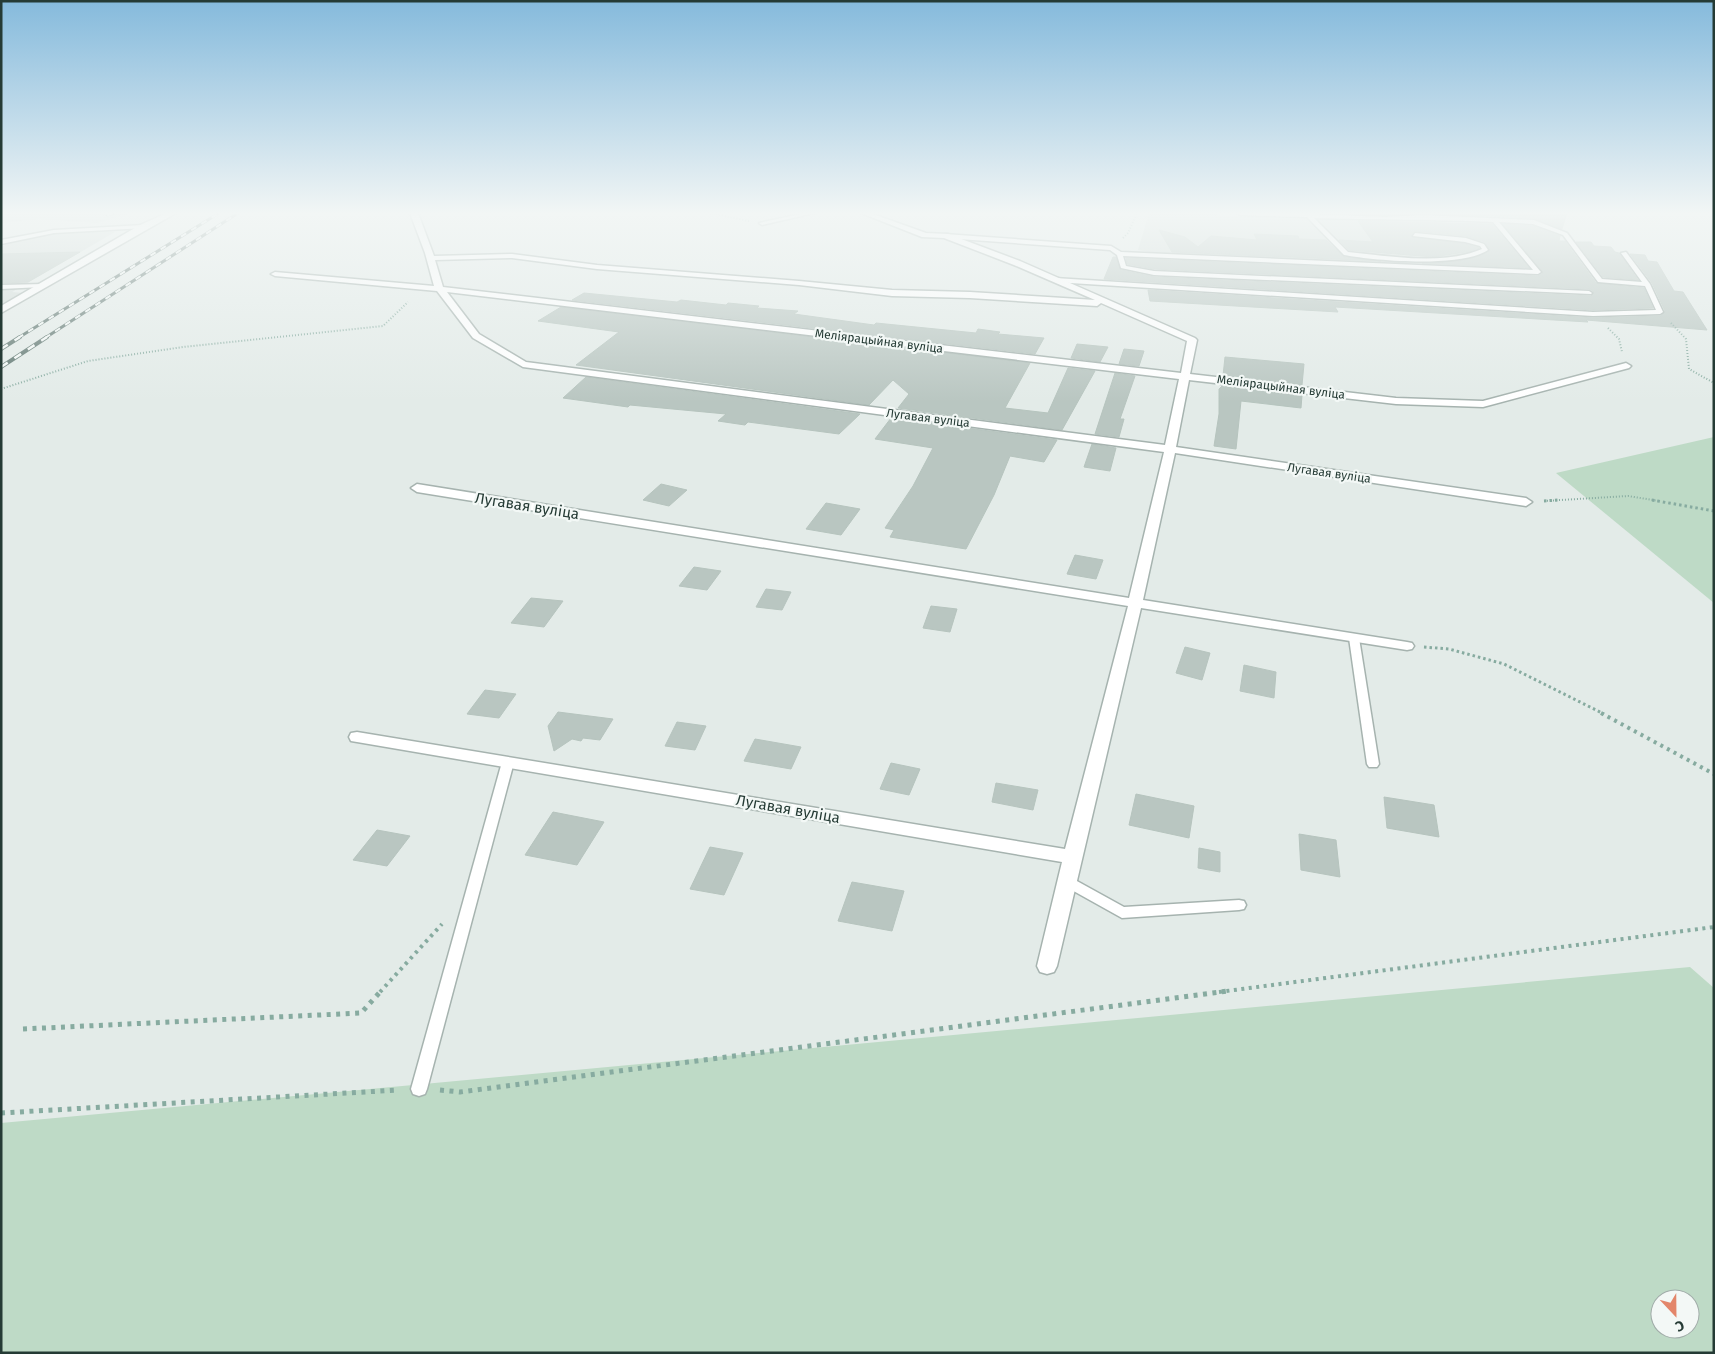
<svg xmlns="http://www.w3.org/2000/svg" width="1715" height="1354" font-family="'Fira Sans',sans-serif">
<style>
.built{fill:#d1dbd7}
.green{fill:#bedac6;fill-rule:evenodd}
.building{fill:#b9c6c1;stroke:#b6c4be}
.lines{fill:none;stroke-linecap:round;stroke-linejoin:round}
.service-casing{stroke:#a6b3af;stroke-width:3}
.minor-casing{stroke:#a6b3af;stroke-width:3}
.path-far3{stroke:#87aba0;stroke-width:2;stroke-dasharray:1 2;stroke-linecap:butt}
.path-far2{stroke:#87aba0;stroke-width:3;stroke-dasharray:2.5 3;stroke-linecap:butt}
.path-far1{stroke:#87aba0;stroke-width:4;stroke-dasharray:3 4.5;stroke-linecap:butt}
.path{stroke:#87aba0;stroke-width:5;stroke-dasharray:4 5.5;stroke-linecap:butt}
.service{fill:#fff;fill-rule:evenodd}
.minor{fill:#fff;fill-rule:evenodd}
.rail-far1-casing{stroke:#5f7670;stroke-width:3}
.rail-casing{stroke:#5f7670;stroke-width:4}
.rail-far1{stroke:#f3f8f6;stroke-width:2;stroke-dasharray:6;stroke-linecap:butt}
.rail{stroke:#f3f8f6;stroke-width:2.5;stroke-dasharray:8;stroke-linecap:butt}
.labels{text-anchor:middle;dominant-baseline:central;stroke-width:4.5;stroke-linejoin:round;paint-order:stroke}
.far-street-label{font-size:12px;fill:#253b35;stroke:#f3f8f6}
.street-label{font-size:15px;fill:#253b35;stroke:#f3f8f6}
</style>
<rect width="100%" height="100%" fill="#e3ebe8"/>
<g class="built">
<polygon points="1,213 131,213 97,223 39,219 1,223"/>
<polygon points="1149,213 1216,213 1217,215 1397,223 1422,233 1476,239 1495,251 1490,251 1504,268 1154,253 1138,250"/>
<polygon points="95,230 115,232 12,292 23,293 1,304 1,247 16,240 46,234"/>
</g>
<g class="green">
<polygon points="1714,437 1714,603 1556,473"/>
<path d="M1690,967l24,21v365h-1713v-230zM1660,1299h30v30h-30z"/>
</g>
<g class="building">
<polygon points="1353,213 1567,213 1562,229 1534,218 1422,213 1386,215"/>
<polygon points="1358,221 1492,224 1529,268 1422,263 1459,261 1476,257 1490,251 1485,242 1466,236 1415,231 1411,236 1465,244 1479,248 1466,252 1433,257 1349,250 1339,240 1373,242"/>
<polygon points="1503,224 1533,226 1560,236 1559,241 1565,241 1596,283 1644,288 1653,308 1593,310 1104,279 1113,257 1116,257 1121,270 1154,277 1591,296 1593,294 1593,291 1589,289 1154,269 1127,264 1126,258 1538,276 1542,274 1542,271"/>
<polygon points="1159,230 1185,237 1198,247 1211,236 1257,240 1254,234 1298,236 1299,239 1326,240 1344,257 1381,261 1172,252"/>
<polygon points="1576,242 1591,242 1594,246 1611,247 1615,252 1619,253 1638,280 1603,277"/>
<polygon points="80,252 28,282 1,283 1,254"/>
<polygon points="1630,254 1645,255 1648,261 1657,262 1674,291 1683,292 1707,330 1586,320 1588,322 1335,307 1338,312 1150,301 1148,290 1593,318 1661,316 1665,311 1652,283"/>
<polygon points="584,293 677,302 681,300 726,305 728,303 759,306 757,308 798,311 794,314 874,325 876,323 976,333 978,329 1000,332 998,334 1044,338 1035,354 572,300"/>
<polygon points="561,307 1030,363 1005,408 1048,413 1068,368 1095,371 1062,430 898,408 909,394 893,380 869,405 576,365 619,332 538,321"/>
<polygon points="1077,344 1108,347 1100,362 1071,358"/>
<polygon points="1124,349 1144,351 1139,366 1119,364"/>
<polygon points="1225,357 1304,364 1302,385 1223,376"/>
<polygon points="1115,373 1135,376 1120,419 1124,419 1119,437 1095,434"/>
<polygon points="586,377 860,414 839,434 748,422 745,425 718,421 726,414 630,405 628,407 563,398"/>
<polygon points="1222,386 1302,395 1301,408 1241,401 1236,449 1214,446 1219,414 1219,389"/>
<polygon points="891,418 1057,440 1044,462 1010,456 994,495 966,549 890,537 894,530 885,528 913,486 933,448 875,439"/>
<polygon points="1092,444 1116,448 1110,471 1084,467"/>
<polygon points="661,484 687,490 669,506 643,500"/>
<polygon points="826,503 860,509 841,535 806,529"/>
<polygon points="1075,555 1103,560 1096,579 1067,574"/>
<polygon points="694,567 721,571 707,590 679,586"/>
<polygon points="766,589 791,592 782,610 756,607"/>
<polygon points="531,598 563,601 544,627 511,623"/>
<polygon points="931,606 957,609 950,632 923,628"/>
<polygon points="1185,647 1210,653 1202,680 1176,673"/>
<polygon points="1244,665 1276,672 1274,698 1240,691"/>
<polygon points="485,690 516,694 499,718 467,714"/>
<polygon points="558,712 613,719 600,740 583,738 581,741 572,739 554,751 548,726"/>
<polygon points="677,722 706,726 695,750 665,746"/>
<polygon points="755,739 801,747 791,769 744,761"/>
<polygon points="891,763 920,769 909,795 880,789"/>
<polygon points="996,783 1038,790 1033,810 992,802"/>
<polygon points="1136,794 1194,806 1189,838 1129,825"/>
<polygon points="1384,797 1434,805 1439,837 1387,828"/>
<polygon points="553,812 604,822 577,865 525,855"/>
<polygon points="377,830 410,836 387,866 353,860"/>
<polygon points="1299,834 1336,840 1340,877 1301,870"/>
<polygon points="710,847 743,853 724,895 690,889"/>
<polygon points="1199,848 1220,852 1220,872 1198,868"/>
<polygon points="852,882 904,891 892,931 838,921"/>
</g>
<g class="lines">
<defs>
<g id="service">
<polygon points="805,213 814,213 762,225 759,223"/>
<path d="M1237,213l67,1 6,-1v1l76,3 36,-2 112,5 33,13 35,46 40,3 -21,-29 5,-1 24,32 13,28 -3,2 -67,2 -538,-34 -3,-2 3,-2 538,34 63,-2 -11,-24 -47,-4 -35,-47 -30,-11 -34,-2 41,49 1,1 -3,2 -415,-18 3,10 28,5 435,20 3,2 -1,1 -437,-19 -33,-7 -4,-13 -7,-5 -165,-12 -3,-2 3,-2 166,12 10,6 412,18 -40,-48c-60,-3 -119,-2 -179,-4l34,34c43,4 93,14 134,-3l-2,-3 -15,-4 -52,-6 2,-3 51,5 18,6 4,6c-27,18 -111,11 -144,5l-37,-38 -67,-2z"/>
<polygon points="143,225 145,228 54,233 1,244 1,240 54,230"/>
<polygon points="44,284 45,285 42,287 1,289 1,285"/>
<polygon points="1354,635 1359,638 1379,764 1377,767 1369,767 1367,764 1349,638"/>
<polygon points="508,758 512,759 514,762 427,1089 425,1094 419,1096 413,1094 411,1089 502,762 504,759"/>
<polygon points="1066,875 1124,907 1239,900 1244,901 1246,905 1244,909 1239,910 1122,918 1061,884 1059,880 1061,876"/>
</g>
<g id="minor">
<polygon points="167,213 176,213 1,313 1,306 140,225"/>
<path d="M410,213h8l16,43 78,-2 85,11 202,16 93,9 78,2 125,8 -81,-35 -70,-27 -22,-1 -61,-24h9l56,20 22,1 72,27 175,77 2,2 -7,34 206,24 87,3 143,-38 5,3 -2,2 -146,39 -87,-3 -207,-24 -13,67 350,51 6,4 -6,4 -351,-53 -32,147 264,42 5,1 2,3 -2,3 -5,1 -266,-42 -84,358 -3,6 -7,2 -7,-2 -3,-6 25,-104 -705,-120 -6,-1 -2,-4 2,-4 6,-1 708,117 63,-243 -711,-114 -6,-4 6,-4 712,114 35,-146 -641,-85 -50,-29 -36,-47 -162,-15 -4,-2 4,-2 159,14 -9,-33zM512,258l85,11 202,16 93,11 78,2 127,8 4,-3 86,38 -6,32 -738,-86 -8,-27zM447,292l732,87 -14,66 -639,-83 -47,-28z"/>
</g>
</defs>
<use href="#service" class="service-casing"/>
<use href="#minor" class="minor-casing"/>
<g class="path-far3">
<polyline points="710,213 749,221"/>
<polyline points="1123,238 1128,233 1137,213"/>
<polyline points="1671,323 1686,339 1689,369 1714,383"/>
<polyline points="1608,328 1619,339 1622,352"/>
<polyline points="1,389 88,361 183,347 383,326 408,302"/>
<polyline points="1544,501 1628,496 1659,501"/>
</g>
<g class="path-far2">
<polyline points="1652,500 1714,511"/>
<polyline points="1544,501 1558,500"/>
<polyline points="1424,647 1449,649 1504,664 1604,714"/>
</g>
<g class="path-far1">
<polyline points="1601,713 1714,774"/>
<polyline points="380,992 442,924"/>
<polyline points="1219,992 1714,927"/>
</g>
<g class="path">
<polyline points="23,1029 361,1013 381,991"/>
<polyline points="440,1090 460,1092 1228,991"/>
<polyline points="1,1113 399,1090"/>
</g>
<use href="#service" class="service"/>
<use href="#minor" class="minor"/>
<defs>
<g id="rail-far1">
<polyline points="107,215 115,213"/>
<polyline points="18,338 219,213"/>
<polyline points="45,338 238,213"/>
</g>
<g id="rail">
<polyline points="1,349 20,337"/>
<polyline points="1,367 47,337"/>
</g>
</defs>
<use href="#rail-far1" class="rail-far1-casing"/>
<use href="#rail" class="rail-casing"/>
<use href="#rail-far1" class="rail-far1"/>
<use href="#rail" class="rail"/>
</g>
<linearGradient id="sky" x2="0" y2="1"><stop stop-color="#85badc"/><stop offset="0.53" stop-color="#f2f6f5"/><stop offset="1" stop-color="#f2f6f5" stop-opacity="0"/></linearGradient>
<rect width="1715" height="402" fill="url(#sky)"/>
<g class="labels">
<g class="far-street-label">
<text transform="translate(879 341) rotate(7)">Меліярацыйная вуліца</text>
<text transform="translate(1281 387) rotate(7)">Меліярацыйная вуліца</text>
<text transform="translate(928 418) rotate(7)">Лугавая вуліца</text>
<text transform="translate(1329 473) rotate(8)">Лугавая вуліца</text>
</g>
<g class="street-label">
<text transform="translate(527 506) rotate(9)">Лугавая вуліца</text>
<text transform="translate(788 809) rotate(10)">Лугавая вуліца</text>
</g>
</g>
<rect width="1715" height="1354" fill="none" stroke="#253b35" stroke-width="5"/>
<g transform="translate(1675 1314) rotate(158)"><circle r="24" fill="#f3f8f6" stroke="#a1aca9"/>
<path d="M0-4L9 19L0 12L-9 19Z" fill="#e3866a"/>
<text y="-8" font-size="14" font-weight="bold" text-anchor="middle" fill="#253b35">С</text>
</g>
</svg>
